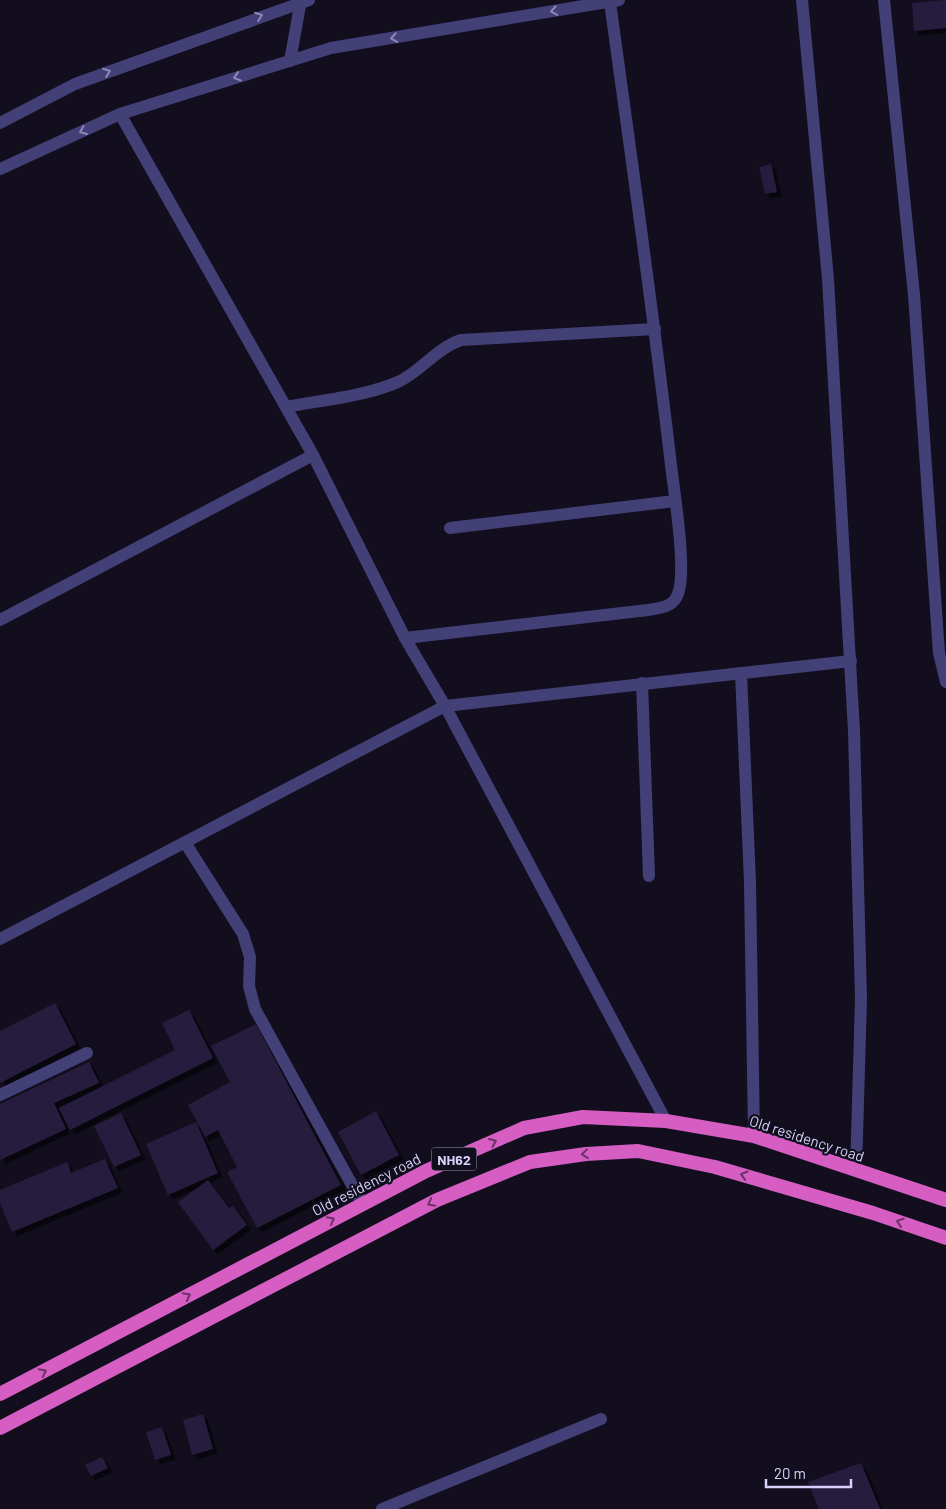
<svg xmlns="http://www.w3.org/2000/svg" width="946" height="1509" font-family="Barlow,sans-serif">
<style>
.building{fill:#251d3c;filter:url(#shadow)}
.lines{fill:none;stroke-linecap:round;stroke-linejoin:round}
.service{stroke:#433f77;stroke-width:12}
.minor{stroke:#433f77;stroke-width:12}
.tertiary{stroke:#433f77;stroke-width:12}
.trunk{stroke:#d65ec3;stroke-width:14}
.oneway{stroke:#8d88b8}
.oneway2{stroke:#6a3268}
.labels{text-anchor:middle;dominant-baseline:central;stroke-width:4.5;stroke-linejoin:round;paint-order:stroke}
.shield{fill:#120e1e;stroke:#9c96b8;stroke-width:1}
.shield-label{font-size:14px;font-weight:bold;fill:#d7d0fa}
.street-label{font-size:15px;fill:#d7d0fa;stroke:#120e1e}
</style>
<defs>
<filter id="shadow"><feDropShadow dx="4.5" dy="4.5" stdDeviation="0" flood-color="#0009"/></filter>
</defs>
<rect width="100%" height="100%" fill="#120e1e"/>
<g class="building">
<polygon points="943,0 946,0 946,28 914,31 912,3"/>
<polygon points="771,164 777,192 765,194 759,167"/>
<polygon points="55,1003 76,1044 0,1083 0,1031"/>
<polygon points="189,1010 213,1058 70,1130 59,1108 175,1050 162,1023"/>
<polygon points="256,1024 341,1185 257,1228 227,1172 237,1167 218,1130 205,1137 188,1105 230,1082 211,1046"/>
<polygon points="89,1062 99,1083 54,1103 66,1129 0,1160 0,1104"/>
<polygon points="376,1111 399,1155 361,1175 338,1132"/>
<polygon points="121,1113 141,1155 114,1167 94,1126"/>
<polygon points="196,1122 218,1173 168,1195 146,1144"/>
<polygon points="105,1159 118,1188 12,1232 0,1203 0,1190 67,1162 71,1173"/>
<polygon points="208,1180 229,1208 233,1206 247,1225 213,1250 178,1202"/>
<polygon points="203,1414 213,1449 192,1455 183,1420"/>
<polygon points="162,1427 171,1455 155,1460 146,1432"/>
<polygon points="102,1457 108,1468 91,1476 85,1465"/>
<polygon points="861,1463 880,1509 819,1509 808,1482"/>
</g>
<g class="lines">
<polyline class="service" points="382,1509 601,1419"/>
<g class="minor">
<polyline points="802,0 828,279 854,731 861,999 856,1171"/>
<polyline points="884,0 914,295 939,653 946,682"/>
<polyline points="290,61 301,0"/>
<polyline points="120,114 313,455 405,638 445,706 666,1121"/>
<path d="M286,407c36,-7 82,-11 114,-26 22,-11 37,-33 61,-41l194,-11"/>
<polyline points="450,528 675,501"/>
<polyline points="0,620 313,455"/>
<path d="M405,638l243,-28c10,-2 24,-2 29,-14 11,-21 -3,-104 -6,-131 -18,-155 -40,-309 -61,-463"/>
<polyline points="741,673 750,882 754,1136"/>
<polyline points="642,683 649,876"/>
<polyline points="186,844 243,934 250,957 249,986 255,1009 362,1203"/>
<polyline points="0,939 445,706 851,661"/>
<polyline points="0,1095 87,1053"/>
</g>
<g class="tertiary">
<polyline points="0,123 75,84 309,0"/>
<polyline points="0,169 120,114 331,48 619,0"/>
</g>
<g class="trunk">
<polyline points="0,1394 426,1171 524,1128 583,1117 666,1121 754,1136 946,1200"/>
<polyline points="0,1428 437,1200 530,1162 586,1154 638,1151 715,1167 873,1213 946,1238"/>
</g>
</g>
<defs><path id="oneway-chevron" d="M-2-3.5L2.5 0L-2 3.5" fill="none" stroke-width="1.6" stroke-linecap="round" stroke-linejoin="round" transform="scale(1.25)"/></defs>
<g class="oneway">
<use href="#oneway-chevron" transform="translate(554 11) rotate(171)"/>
<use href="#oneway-chevron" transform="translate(259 16) rotate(-20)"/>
<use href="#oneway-chevron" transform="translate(394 38) rotate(171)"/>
<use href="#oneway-chevron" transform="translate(107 72) rotate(-20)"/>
<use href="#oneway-chevron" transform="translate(237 77) rotate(163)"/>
<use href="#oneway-chevron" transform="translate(83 131) rotate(156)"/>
</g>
<g class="oneway2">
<use href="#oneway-chevron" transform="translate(493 1142) rotate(-24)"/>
<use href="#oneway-chevron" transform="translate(585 1154) rotate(174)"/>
<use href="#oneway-chevron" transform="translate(744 1175) rotate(-164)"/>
<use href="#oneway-chevron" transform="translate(431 1203) rotate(153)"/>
<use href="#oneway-chevron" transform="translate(331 1220) rotate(-28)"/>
<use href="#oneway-chevron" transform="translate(900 1222) rotate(-161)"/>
<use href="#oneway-chevron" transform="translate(187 1296) rotate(-28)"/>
<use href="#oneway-chevron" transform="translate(43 1372) rotate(-28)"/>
</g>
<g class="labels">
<rect class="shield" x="431.5" y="1147.5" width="45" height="23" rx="4"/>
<g class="shield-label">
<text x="454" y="1159">NH62</text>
</g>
<g class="street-label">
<text transform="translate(807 1138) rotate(18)">Old residency road</text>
<text transform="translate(366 1184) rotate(-27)">Old residency road</text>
</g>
</g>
<path d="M766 1479v8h85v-8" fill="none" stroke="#d7d0fa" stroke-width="2.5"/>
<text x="774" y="1479" font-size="15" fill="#d7d0fa" stroke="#120e1e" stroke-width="4" paint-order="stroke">20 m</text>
</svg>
